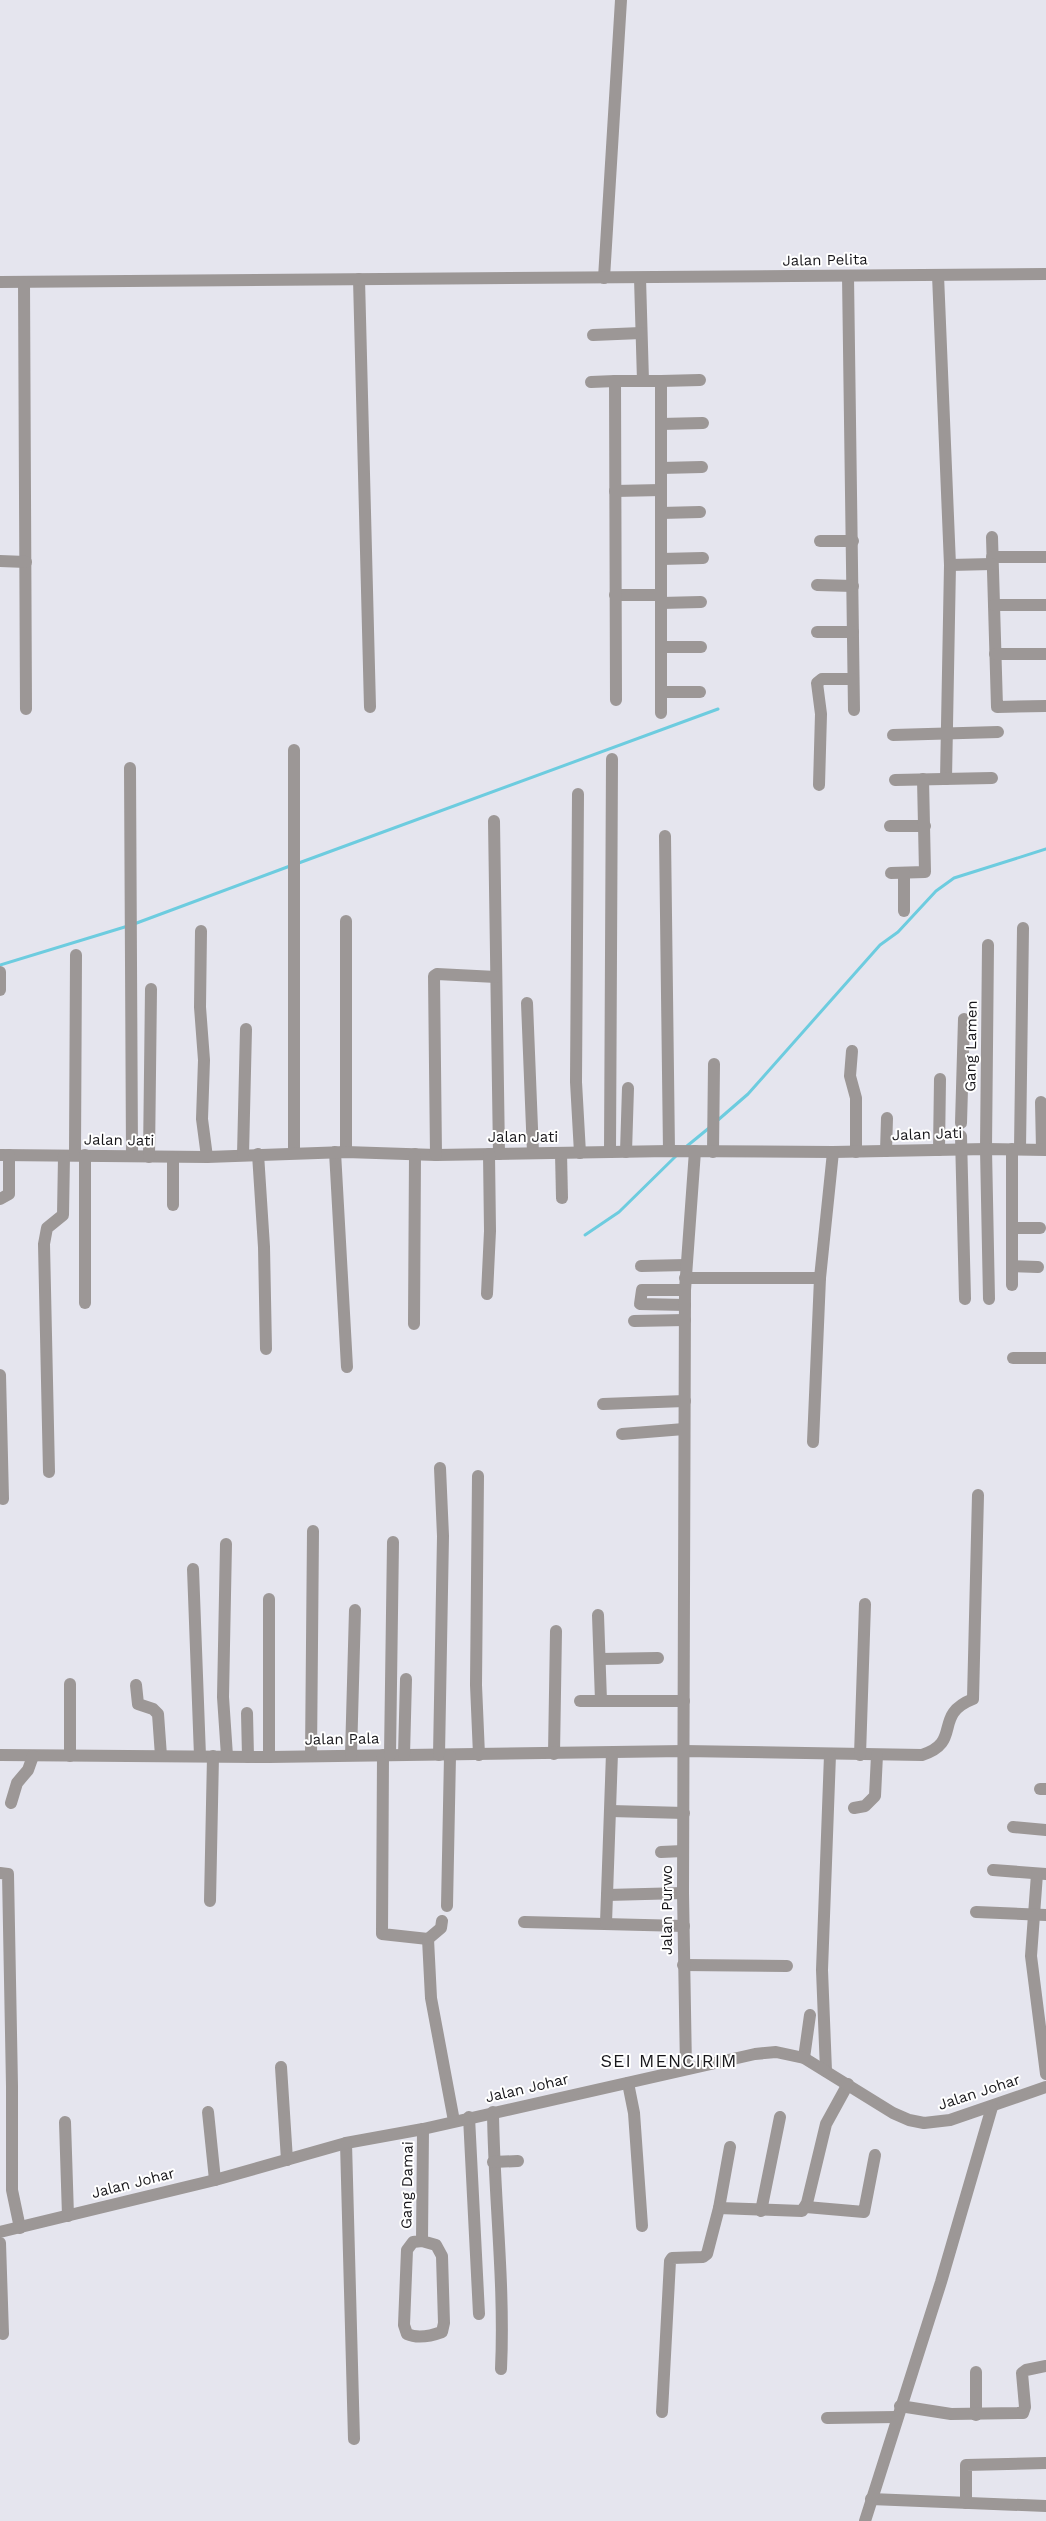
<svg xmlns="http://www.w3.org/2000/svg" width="1046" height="2521" font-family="'Work Sans',sans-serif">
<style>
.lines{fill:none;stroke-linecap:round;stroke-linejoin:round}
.stream{stroke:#6dccdf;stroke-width:3}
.minor{stroke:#9c9796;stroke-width:12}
.labels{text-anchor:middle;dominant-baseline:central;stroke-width:4;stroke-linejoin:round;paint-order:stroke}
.street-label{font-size:15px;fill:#18171b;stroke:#fff}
.quarter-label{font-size:18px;letter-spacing:1px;fill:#18171b;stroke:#fff}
</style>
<rect width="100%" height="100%" fill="#e5e5ee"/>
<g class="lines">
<g class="stream">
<polyline points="296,864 718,709"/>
<polyline points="134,924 290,866"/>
<polyline points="0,965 128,926"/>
<polyline points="718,1120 748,1094 880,945 898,932 936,891 954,878 1046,849"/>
<polyline points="687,1146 709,1128"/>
<polyline points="585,1235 619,1212 677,1155"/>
</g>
<g class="minor">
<polyline points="938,275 950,565 946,779"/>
<polyline points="848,276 854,710"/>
<polyline points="604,278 621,0"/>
<polyline points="640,278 643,381"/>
<polyline points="359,279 370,707"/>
<polyline points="0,282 1046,274"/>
<polyline points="24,282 26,709"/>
<polyline points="593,335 641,333"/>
<polyline points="661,381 700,380"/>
<polyline points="591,382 615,381"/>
<polyline points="661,424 703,423"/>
<polyline points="661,468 702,467"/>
<polyline points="615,491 661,490"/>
<polyline points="661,513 700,512"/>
<polyline points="992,537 997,707 1046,706"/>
<polyline points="820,541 853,541"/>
<polyline points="992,557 1046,557"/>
<polyline points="661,559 703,558"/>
<polyline points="0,561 26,562"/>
<polyline points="950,565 992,564"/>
<polyline points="817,585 853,586"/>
<polyline points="615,595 661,595"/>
<polyline points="661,603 701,602"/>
<polyline points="994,605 1046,605"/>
<polyline points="817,632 853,632"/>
<polyline points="661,647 701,647"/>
<polyline points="995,654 1046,654"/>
<polyline points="661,692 700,692"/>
<polyline points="616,700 615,381 661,381 661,713"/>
<polyline points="893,735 998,732"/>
<polyline points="130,768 132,1156"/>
<polyline points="895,780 992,778"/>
<polyline points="819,785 821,714 817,683 822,679 853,679"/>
<polyline points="578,794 576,1082 580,1153"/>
<polyline points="494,821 499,1154"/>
<polyline points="890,826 925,826"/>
<polyline points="665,836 669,1151"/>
<polyline points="891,873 925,872 923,779"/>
<polyline points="904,911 904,873"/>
<polyline points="201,931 200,1007 204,1060 202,1119 207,1157"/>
<polyline points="988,945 986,1149 989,1299"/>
<polyline points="0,990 0,972"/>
<polyline points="527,1003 533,1153"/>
<polyline points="852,1051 850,1076 856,1098 856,1152"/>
<polyline points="1041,1102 1042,1149"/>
<polyline points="961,1123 964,1019"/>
<polyline points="961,1136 965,1299"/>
<polyline points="1020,1149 1023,928"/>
<polyline points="939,1150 940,1079"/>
<polyline points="886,1151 887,1118"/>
<polyline points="335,1152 347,1367"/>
<polyline points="346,1152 346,921"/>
<polyline points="610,1152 612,759"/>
<polyline points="626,1152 628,1088"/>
<polyline points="713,1152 714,1064"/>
<polyline points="294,1153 294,750"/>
<polyline points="561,1153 562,1198"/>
<polyline points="258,1154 264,1247 266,1349"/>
<polyline points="0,1155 207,1157 346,1152 436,1155 669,1151 833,1152 986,1149 1046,1150"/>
<polyline points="75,1155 76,955"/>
<polyline points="243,1155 246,1029"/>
<polyline points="436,1155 434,976 437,974 496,977"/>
<polyline points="149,1157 151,989"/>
<polyline points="0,1199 9,1194 9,1155"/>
<polyline points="173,1205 173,1157"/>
<polyline points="1012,1228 1040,1228"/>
<polyline points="641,1266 686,1265"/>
<polyline points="1012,1266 1038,1267"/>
<polyline points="685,1278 820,1278"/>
<polyline points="1012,1285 1012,1149"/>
<polyline points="685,1290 642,1290 640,1304 685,1305"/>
<polyline points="487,1294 490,1231 489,1154"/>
<polyline points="85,1303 85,1155"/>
<polyline points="634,1321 685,1320"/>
<polyline points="414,1324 415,1154"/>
<polyline points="1013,1358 1046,1358"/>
<polyline points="0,1375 3,1499"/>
<polyline points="603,1404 685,1401"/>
<polyline points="622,1434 684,1429"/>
<polyline points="813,1442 820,1278 833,1152"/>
<polyline points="49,1472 44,1244 47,1228 63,1215 64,1156"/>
<polyline points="478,1476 476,1685 479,1755"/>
<polyline points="226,1544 223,1697 227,1756"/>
<polyline points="193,1569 200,1756"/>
<polyline points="269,1599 269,1757"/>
<polyline points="598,1615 601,1701"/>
<polyline points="600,1659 658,1658"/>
<polyline points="70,1684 70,1756"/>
<polyline points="136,1685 138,1704 153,1709 158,1714 161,1756"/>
<polyline points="580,1701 684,1701"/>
<polyline points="247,1713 248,1757"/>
<polyline points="554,1754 556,1631"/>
<path d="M0,1755l269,2 415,-6 238,4c41,-13 10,-40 51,-56l5,-204"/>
<polyline points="351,1755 355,1610"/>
<polyline points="383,1755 382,1934 428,1939"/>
<polyline points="390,1755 393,1542"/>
<polyline points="404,1755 406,1679"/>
<polyline points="439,1755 443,1536 440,1468"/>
<polyline points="860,1755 865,1604"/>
<polyline points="311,1756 313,1531"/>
<polyline points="1040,1789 1046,1789"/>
<polyline points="11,1803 17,1783 28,1770 33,1756"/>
<polyline points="854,1808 865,1806 875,1796 877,1755"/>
<polyline points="611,1811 684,1813"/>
<polyline points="1013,1827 1046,1830"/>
<polyline points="661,1852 683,1851"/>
<polyline points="993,1870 1046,1874"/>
<polyline points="0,1873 8,1874 12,2086 12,2190 20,2228"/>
<polyline points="1037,1874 1031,1956 1046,2074"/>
<polyline points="607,1895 683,1893"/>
<polyline points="210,1901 213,1756"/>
<polyline points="447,1906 450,1756"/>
<polyline points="976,1912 1046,1915"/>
<polyline points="524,1922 684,1926"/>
<polyline points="606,1923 612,1753"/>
<polyline points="428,1939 431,1998 454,2121"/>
<polyline points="428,1939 441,1928 442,1921"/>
<polyline points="683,1965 787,1966"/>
<polyline points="804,2058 810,2015"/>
<polyline points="281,2067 287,2160"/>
<polyline points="686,2069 683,1893 685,1290 695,1151"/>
<polyline points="826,2071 822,1970 830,1755"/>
<polyline points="628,2083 634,2113 642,2226"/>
<polyline points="208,2112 215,2180"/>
<path d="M493,2112c1,86 12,171 8,257"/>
<polyline points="469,2117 479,2314"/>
<polyline points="65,2122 68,2216"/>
<polyline points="346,2143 354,2439"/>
<polyline points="730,2147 719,2208 802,2211 807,2203 826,2124 848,2084"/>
<polyline points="493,2162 518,2161"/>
<polyline points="806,2207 864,2212 875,2155"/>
<polyline points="761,2211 780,2117"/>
<polyline points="0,2232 215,2180 346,2143 423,2129 755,2054 776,2052 804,2058 893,2113 909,2120 924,2123 950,2120 1046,2087"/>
<path d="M422,2241l14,4 6,11 2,67 -2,9c-11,4 -24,7 -35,2l-3,-9 3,-75 6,-8 9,-1 1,-112"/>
<polyline points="0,2243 3,2334"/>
<polyline points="976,2372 976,2415"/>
<polyline points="900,2406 951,2414 1023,2413 1025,2407 1022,2373 1026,2370 1046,2366"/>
<polyline points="662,2412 670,2261 672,2258 703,2257 707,2254 719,2208"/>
<polyline points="827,2418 896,2417"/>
<polyline points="871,2499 1046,2506"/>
<polyline points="966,2503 966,2465 1046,2463"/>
<polyline points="865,2521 941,2282 992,2107"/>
</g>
</g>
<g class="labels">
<g class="street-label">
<text transform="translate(825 260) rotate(-1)">Jalan Pelita</text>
<text transform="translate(971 1046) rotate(-89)">Gang Lamen</text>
<text transform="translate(927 1134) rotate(-2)">Jalan Jati</text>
<text x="523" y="1137">Jalan Jati</text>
<text transform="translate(119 1140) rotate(1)">Jalan Jati</text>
<text transform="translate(342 1739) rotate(-1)">Jalan Pala</text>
<text transform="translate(667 1910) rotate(-90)">Jalan Purwo</text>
<text transform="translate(527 2088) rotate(-13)">Jalan Johar</text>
<text transform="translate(979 2092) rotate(-18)">Jalan Johar</text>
<text transform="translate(133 2183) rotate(-14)">Jalan Johar</text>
<text transform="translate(407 2185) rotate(-89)">Gang Damai</text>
</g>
<g class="quarter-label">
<text x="669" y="2060">SEI MENCIRIM</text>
</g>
</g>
</svg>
